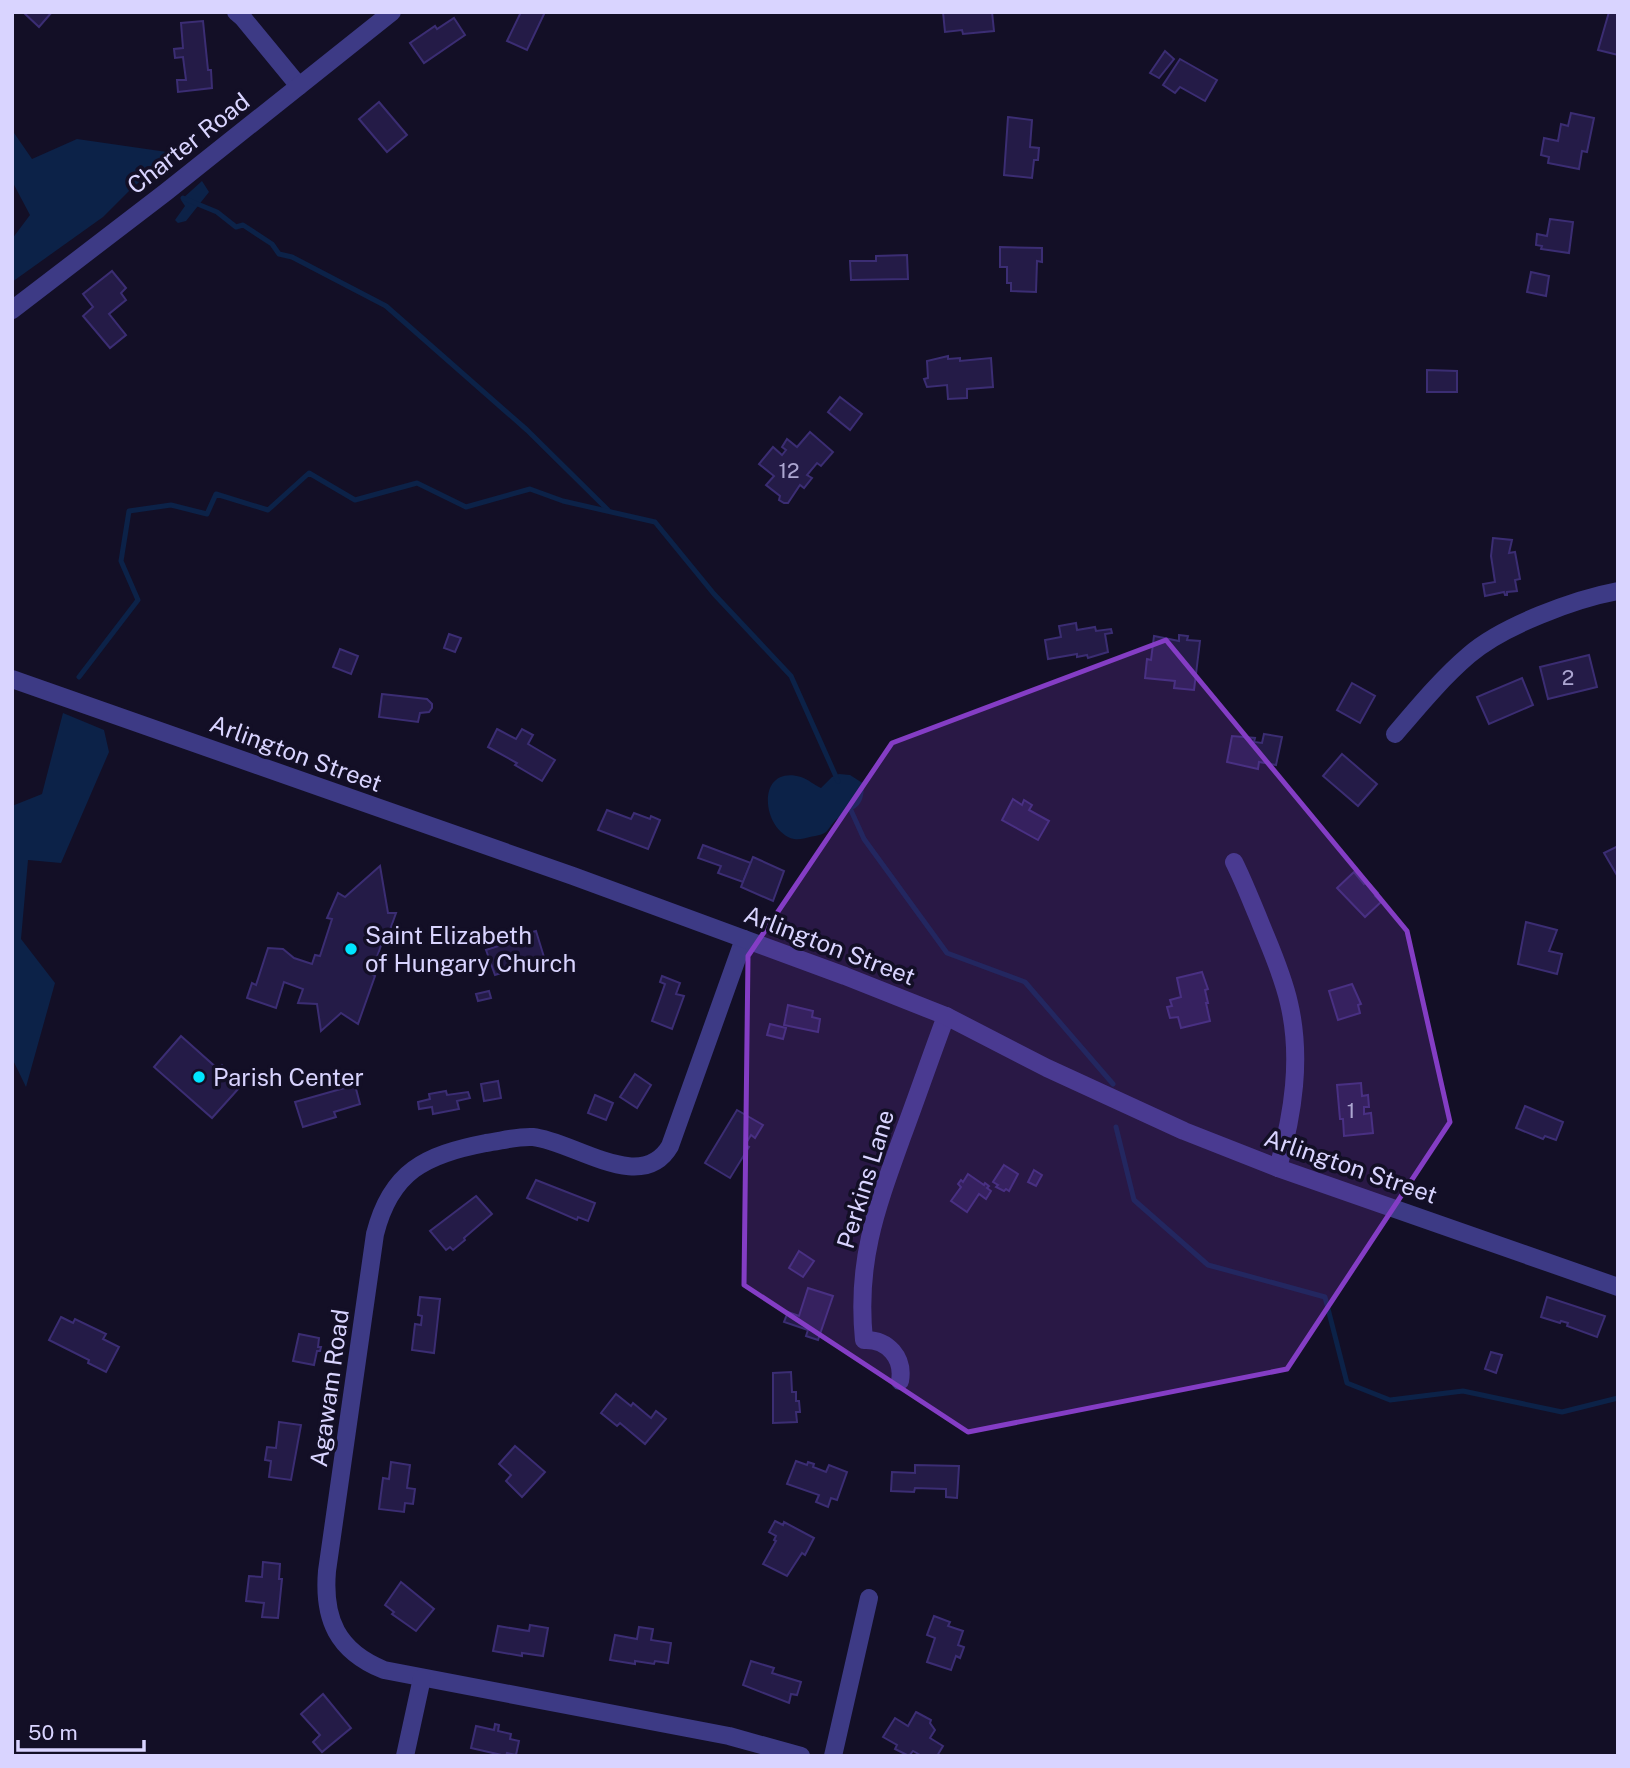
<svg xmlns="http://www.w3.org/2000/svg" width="1630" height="1768" font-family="'Public Sans',sans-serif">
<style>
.water{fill:#0c2248}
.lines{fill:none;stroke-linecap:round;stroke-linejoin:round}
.stream{stroke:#0c2248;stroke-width:5}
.building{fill:#241b47;stroke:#3b2d73;stroke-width:2}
.minor{stroke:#3d3a85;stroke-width:18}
.tertiary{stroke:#3d3a85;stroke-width:18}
.marked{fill:#843dc5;fill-opacity:0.2;stroke:#843dc5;stroke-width:5;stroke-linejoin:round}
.poi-dot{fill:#00e5ff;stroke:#130f26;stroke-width:2.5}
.labels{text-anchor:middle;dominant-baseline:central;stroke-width:7;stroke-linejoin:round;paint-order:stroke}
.number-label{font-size:21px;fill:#aca6d1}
.street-label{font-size:24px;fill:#d9d4ff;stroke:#130f26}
.poi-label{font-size:24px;fill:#d9d4ff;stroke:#130f26;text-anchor:start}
</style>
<rect width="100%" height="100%" fill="#130f26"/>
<g class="water">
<polygon points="12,130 32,159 77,139 174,153 131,189 103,217 12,282 12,239 30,215 12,181"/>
<polygon points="202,181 209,192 186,221 178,223 175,220 185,206 181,200"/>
<polygon points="63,713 104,730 109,752 61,863 28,860 21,939 55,983 26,1087 12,1058 12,806 42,794"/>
<path d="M839,774l11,1 14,9c0,26 -10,23 -27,35 -5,4 -7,9 -11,13 -4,3 -11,4 -16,5 -5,1 -10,3 -16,2 -33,-8 -39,-75 7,-62 7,2 13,8 20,11l11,-11z"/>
</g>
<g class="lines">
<g class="stream">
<polyline points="183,198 217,212 236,227 243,225 272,244 279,254 292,257 386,306 527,430 608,510"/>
<polyline points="79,677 138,600 121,561 129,511 171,505 207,514 216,494 268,510 309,473 355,500 417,483 466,507 530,489 563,501 655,522 714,594 791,676 838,781"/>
<polyline points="849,806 864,839 947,953 1025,982 1113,1084"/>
<polyline points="1116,1127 1134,1200 1208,1265 1325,1297 1347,1383 1390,1400 1463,1391 1562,1412 1618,1398"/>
</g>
</g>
<g class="building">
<polygon points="23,12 52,12 39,27"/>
<polygon points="521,12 545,12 527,50 507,41"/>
<polygon points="943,12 992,12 994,31 963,34 962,30 945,32"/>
<polygon points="1609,12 1618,13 1618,55 1598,50"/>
<polygon points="454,18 465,35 424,63 410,43 435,26 437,29"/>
<polygon points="203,21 208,70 211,70 212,88 178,92 177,80 186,80 183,57 175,58 174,49 183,48 181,23"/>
<polygon points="1165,51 1174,59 1159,78 1150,73"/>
<polygon points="1180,59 1217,80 1205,101 1180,87 1175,93 1163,85"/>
<polygon points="379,102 407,135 387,152 359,119"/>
<polygon points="1571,113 1594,118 1587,152 1582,151 1579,169 1548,163 1549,157 1541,155 1544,138 1558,141 1561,124 1568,126"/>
<polygon points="1008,117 1032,120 1030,147 1039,148 1038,160 1034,160 1032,178 1004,175"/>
<polygon points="1550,219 1573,222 1569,253 1541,249 1542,246 1536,245 1537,234 1547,236"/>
<polygon points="1000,247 1042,248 1042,262 1037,261 1036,292 1011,291 1011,283 1007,283 1007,267 1000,267"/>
<polygon points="907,255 908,279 851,280 850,261 876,261 876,256"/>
<polygon points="112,271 126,288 121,293 126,300 109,314 126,335 110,348 83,316 93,307 83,294"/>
<polygon points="1531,272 1549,276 1546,296 1527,292"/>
<polygon points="948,356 948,359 960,358 960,361 991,358 993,387 967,389 967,398 948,399 947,385 927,387 924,379 928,378 927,361"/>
<polygon points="1427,370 1457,371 1457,392 1427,392"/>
<polygon points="840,397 862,414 850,430 828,412"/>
<polygon points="810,432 833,452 821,466 817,463 807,475 812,478 804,488 800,485 788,503 784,503 779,500 780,496 766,485 774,476 759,464 773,447 782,455 786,450 782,447 787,439 797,447"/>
<polygon points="1493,538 1512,540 1509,553 1515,552 1520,579 1515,580 1517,591 1507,592 1507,595 1505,595 1504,592 1485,596 1483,584 1495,582 1491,556"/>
<polygon points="1076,623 1077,630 1095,627 1096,631 1111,629 1112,633 1105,634 1108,652 1088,658 1087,655 1077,657 1077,654 1048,659 1045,640 1061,637 1059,626"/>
<polygon points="449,634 461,638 455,652 444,648"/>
<polygon points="1179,635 1188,636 1187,640 1200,641 1194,690 1174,688 1175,681 1145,678 1147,659 1151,660 1154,636 1179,641"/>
<polygon points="340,649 358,656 351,674 333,667"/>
<polygon points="1589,655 1597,687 1548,699 1540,667"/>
<polygon points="1522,678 1533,705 1489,724 1477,697"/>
<polygon points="1352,683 1375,696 1360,723 1337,710"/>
<polygon points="382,694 427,699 432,704 432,708 429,712 420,713 418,722 379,717"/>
<polygon points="497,729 516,739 522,729 533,735 528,744 555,760 542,781 515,765 517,763 488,747"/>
<polygon points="1264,734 1282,737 1276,765 1259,762 1258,769 1227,762 1232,736 1255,738 1254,742 1262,743"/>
<polygon points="1342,754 1377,784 1358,806 1323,776"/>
<polygon points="1013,799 1022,805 1024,800 1032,805 1029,810 1049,821 1038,840 1002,820"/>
<polygon points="607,810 631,819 634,813 650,819 651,816 660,820 648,849 598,830"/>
<polygon points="703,845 751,863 743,882 718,873 721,866 698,858"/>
<polygon points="1618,846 1618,877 1604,853"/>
<polygon points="753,857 784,871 773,901 741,887"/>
<polygon points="380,866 388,913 396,913 387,938 384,937 371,974 375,976 358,1024 341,1013 321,1031 317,1004 298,1003 303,989 284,982 276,1008 247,998 252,983 256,985 268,948 283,949 294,958 312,964 315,955 320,956 332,919 327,918 338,893 345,897"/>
<polygon points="1354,872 1364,884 1367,881 1378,893 1375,896 1381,902 1365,917 1337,888"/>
<polygon points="1526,922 1557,930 1549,951 1562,954 1557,974 1518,964"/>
<polygon points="536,931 548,970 536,974 532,963 495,975 486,950 523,938 522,935"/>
<polygon points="1202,972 1208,989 1205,990 1208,1003 1206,1003 1210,1021 1181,1028 1178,1017 1170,1018 1167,1007 1172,1006 1170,1000 1181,997 1177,978"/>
<polygon points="662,976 680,983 676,994 684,996 672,1029 652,1021 665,984 660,982"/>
<polygon points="1352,984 1361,1004 1358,1005 1360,1013 1338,1020 1329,991"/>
<polygon points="489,991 491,998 478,1001 476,994"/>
<polygon points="788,1005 813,1011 812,1017 820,1019 818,1032 784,1025"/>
<polygon points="770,1024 786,1028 783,1039 767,1035"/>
<polygon points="181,1036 218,1069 222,1065 234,1075 230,1079 239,1088 212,1118 154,1067"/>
<polygon points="635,1074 651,1085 637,1108 620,1097"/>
<polygon points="498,1081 501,1098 484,1101 481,1084"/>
<polygon points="1361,1083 1362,1096 1368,1095 1369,1107 1364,1107 1364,1114 1371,1113 1373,1133 1344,1136 1343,1119 1340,1119 1337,1085"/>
<polygon points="355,1085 360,1104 334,1112 336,1117 303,1127 295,1102"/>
<polygon points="446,1091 447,1095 468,1092 470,1098 457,1101 459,1109 433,1114 432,1107 419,1109 418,1102 430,1099 429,1094"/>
<polygon points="595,1095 613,1103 606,1120 588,1113"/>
<polygon points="1525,1106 1563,1122 1556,1140 1545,1136 1543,1139 1516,1128"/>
<polygon points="737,1110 763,1125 755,1138 751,1135 745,1145 749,1147 730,1178 705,1163"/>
<polygon points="1004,1165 1018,1174 1009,1191 1006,1189 1004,1191 996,1187 998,1185 993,1182"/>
<polygon points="1034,1170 1042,1175 1036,1186 1028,1182"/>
<polygon points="968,1174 984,1185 985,1183 989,1186 987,1188 991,1191 986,1199 979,1194 967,1212 951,1201 961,1187 958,1184 961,1180 963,1182"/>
<polygon points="536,1180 595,1203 588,1221 578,1217 577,1220 527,1198"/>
<polygon points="476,1196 492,1214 464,1238 465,1240 453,1250 450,1247 446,1250 430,1231"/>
<polygon points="799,1251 814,1261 803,1277 789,1268"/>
<polygon points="808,1288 833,1296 818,1340 806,1336 808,1330 784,1322 788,1312 799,1316"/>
<polygon points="420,1297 440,1299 434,1353 412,1350 415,1324 421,1325 422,1316 418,1315"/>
<polygon points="1547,1297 1605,1316 1597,1337 1567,1326 1568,1323 1561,1321 1560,1323 1541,1317"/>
<polygon points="61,1317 73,1323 75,1319 106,1334 103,1339 119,1347 106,1372 88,1363 89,1360 49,1340"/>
<polygon points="299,1334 319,1338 318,1347 321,1347 320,1351 317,1351 314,1365 293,1361"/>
<polygon points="1491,1352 1502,1355 1496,1373 1485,1369"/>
<polygon points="791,1372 792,1392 796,1392 796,1401 799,1401 800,1412 796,1412 797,1422 773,1423 773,1373"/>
<polygon points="616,1394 631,1406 633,1403 651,1418 656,1411 666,1419 645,1444 620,1423 617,1426 601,1413"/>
<polygon points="279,1422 301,1425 291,1480 269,1477 271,1461 265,1460 267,1447 276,1448"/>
<polygon points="515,1446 545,1472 522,1497 506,1481 511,1475 499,1464"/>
<polygon points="796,1461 807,1465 808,1462 814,1464 813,1467 826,1472 829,1465 847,1472 837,1500 831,1498 828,1507 816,1502 819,1495 787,1484"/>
<polygon points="391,1462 410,1465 407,1488 415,1489 413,1504 405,1503 404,1512 379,1509 383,1478 389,1479"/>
<polygon points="915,1465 959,1466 957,1498 946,1497 946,1489 915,1488 914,1492 891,1491 892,1472 915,1473"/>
<polygon points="775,1521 783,1525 784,1522 814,1538 805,1555 802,1553 787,1576 763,1564 776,1541 774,1540 776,1536 769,1532"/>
<polygon points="263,1562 280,1564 279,1579 282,1579 278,1618 262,1617 264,1603 246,1601 249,1576 262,1577"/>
<polygon points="401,1582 434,1609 416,1631 392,1614 394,1612 385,1605"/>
<polygon points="934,1616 950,1622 948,1626 963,1631 958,1645 964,1647 960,1658 956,1656 951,1670 927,1662 935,1638 927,1635"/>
<polygon points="530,1625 548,1628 543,1656 522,1653 522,1656 493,1651 498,1626 529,1631"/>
<polygon points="639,1627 653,1629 651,1640 671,1643 668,1663 655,1661 654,1664 635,1661 635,1664 610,1660 615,1635 637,1639"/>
<polygon points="751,1661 774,1668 772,1673 801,1682 797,1695 791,1694 789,1703 743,1685"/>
<polygon points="323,1694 351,1728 322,1752 313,1742 320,1735 301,1714"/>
<polygon points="916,1712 931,1720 930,1723 935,1730 930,1738 943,1746 937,1756 922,1756 913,1751 909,1756 895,1749 897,1745 883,1737 895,1718 908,1726"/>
<polygon points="495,1724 499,1725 498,1731 511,1734 510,1739 519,1741 516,1755 507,1753 506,1756 471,1748 476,1726 494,1730"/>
</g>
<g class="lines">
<g class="minor">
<polyline points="236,12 243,18 299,86"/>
<polyline points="12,310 166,192 392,12"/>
<path d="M1395,734c23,-27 47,-56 74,-79 33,-29 106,-56 149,-64"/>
<path d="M1234,862c9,18 16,36 24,55 11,28 24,55 31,86 13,55 4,111 -11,165"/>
<path d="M744,939l-74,207c-28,49 -97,-5 -137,-9 -15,-1 -32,4 -47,6 -61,12 -95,28 -111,91l-48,337c-4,48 10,80 57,99l345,66 72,20"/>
<path d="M900,1381c4,-23 -12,-42 -36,-41 -8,-78 12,-131 38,-203 15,-40 29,-81 44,-121"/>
<polyline points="405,1756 422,1678"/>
<polyline points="833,1756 869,1598"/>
</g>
<polyline class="tertiary" points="12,679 573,876 845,976 946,1016 1047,1068 1184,1131 1278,1168 1618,1287"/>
</g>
<path class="marked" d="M1166,640l241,291 43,191 -163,247 -319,63 -224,-147 4,-329 144,-213z"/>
<g class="poi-dot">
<circle cx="351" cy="949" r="7"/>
<circle cx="199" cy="1077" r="7"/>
</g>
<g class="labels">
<g class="number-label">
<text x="789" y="470">12</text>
<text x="1568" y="677">2</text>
<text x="1351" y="1110">1</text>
</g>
<g class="street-label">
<text transform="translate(188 143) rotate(-38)">Charter Road</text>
<text transform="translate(296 753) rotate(20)">Arlington Street</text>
<text transform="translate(830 945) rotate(21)">Arlington Street</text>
<text transform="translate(1351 1166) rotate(19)">Arlington Street</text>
<text transform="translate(865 1179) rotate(-73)">Perkins Lane</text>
<text transform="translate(329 1388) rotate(-82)">Agawam Road</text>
</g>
<g class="poi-label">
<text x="365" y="935">Saint Elizabeth<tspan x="365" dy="28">of Hungary Church</tspan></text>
<text x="213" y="1077">Parish Center</text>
</g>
</g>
<rect width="1630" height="1768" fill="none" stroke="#d9d4ff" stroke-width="28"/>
<path d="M18 1740v10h126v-10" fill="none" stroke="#d9d4ff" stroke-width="3.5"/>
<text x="28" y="1740" font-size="21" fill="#d9d4ff" stroke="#130f26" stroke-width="5" paint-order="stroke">50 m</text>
</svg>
